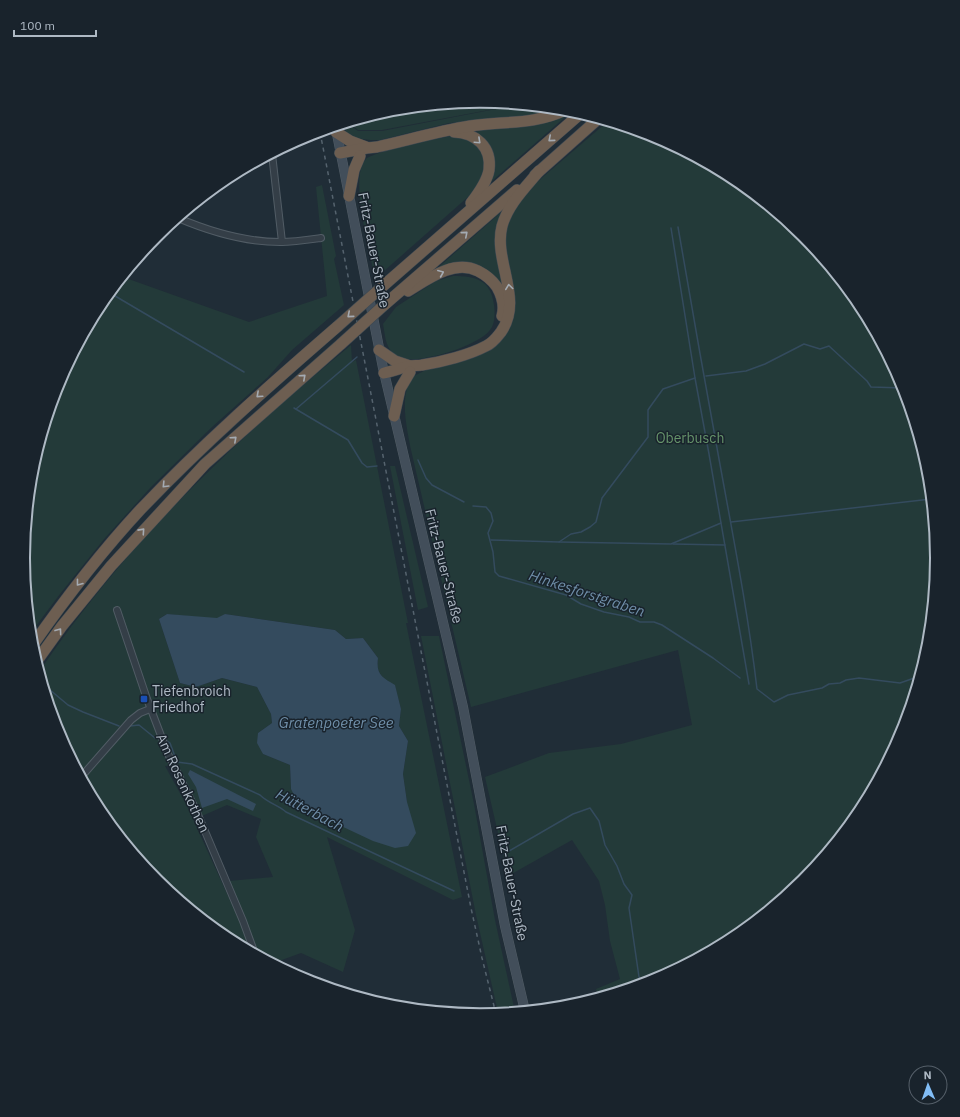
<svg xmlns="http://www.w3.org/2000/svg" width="960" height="1117" font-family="'IBM Plex Sans',sans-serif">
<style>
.green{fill:#233a39;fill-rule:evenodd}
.water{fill:#344b5e}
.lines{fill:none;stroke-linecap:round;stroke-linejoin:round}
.stream{stroke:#344b5e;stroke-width:1.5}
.street-casing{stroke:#515c65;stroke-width:8}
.secondary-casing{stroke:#515c65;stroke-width:10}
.highway-casing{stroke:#3e4952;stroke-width:12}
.street{stroke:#343e47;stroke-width:6}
.secondary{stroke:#424e5a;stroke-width:9}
.highway{stroke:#6d5e51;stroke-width:11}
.rail{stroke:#55636e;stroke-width:1.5;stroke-dasharray:4 4;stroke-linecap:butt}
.highway-bridge-casing{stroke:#3e4952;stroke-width:12;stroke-linecap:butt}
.highway-bridge{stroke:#6d5e51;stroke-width:11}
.oneway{stroke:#a4abb3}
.transit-dot{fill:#1a4fb4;stroke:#19232c;stroke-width:1.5}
.labels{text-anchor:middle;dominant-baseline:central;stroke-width:3;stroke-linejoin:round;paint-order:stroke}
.street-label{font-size:14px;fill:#aeb9c4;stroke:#19232c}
.park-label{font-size:14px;fill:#66946b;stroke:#19232c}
.poi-label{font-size:14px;fill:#aeb9c4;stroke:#19232c;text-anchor:start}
.water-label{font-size:15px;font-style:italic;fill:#6f8ea8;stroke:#19232c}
.rim{fill:none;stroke:#aeb9c4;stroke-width:2}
</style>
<rect width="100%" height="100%" fill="#202d37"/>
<g class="green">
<polygon points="480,102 515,105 382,130 358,130 349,123 391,110"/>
<path d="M517,105l37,4 -18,6 -87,8 -69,17c-13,0 -24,0 -34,-8l-1,-8 2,-1 11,8h24z"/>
<polygon points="571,111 572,111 484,188 489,179 477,133 478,127 552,119"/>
<path d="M607,122l48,14 79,43 69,57 57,69 42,79 26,86 9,89 -9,89 -26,86 -42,79 -57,69 -69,57 -79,42 -56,17 -3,-9 24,-10 -10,-38 -5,-36 -6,-24 -27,-41 -64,36 -23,-99 64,-24 72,-9 71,-19 -14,-75 -207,57 -60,-257c-4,-21 -13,-57 3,-74l93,-47 -2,-86 3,-23 22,-32z"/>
<path d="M452,136c6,1 16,2 21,6 22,16 9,38 -4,54l-94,83c-4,-24 -27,-102 -9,-120 7,-7 74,-22 86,-23z"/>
<polygon points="322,185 336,256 334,259 344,305 292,350 268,377 212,427 151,487 105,538 60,594 30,634 23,558 32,469 58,383 100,304 123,277 249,322 327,296 316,187"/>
<polygon points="507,207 500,221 505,280 499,284 479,266 432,273"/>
<path d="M453,276c23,0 38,4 41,29 1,6 1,16 -2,22 -9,18 -67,35 -87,32 -3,0 -8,-3 -11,-5 -9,-7 -9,-20 -11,-30l13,-17 40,-26z"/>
<path d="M351,345l1,17 4,-2 52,263h-2l56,274 -9,3 -126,-63 28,93 -12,42 -42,-19 -22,8 -19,-4 -31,-76 44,-4 -17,-40 5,-18 -34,-14 -25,11 -24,-51 -13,1 21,38 54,118 10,29 -24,-13 -69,-57 -57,-69 -18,-33 41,-46 -6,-3 -37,45 -22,-42 -19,-61c87,-129 193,-229 312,-327zM167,614l50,5 8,-5 110,16 11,9 17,-1 15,20c-2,17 4,19 17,28l6,23 -2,17 9,15 -5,33 4,28 -116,-13 -1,-24 -27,-11 -5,-21 14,-10 -1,-9 -14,-27 -35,-9 -26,9 -16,-4 -21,-64z"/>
<polygon points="390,466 395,466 428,607 418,610"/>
<polygon points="421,636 439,636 474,804 495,920 515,1012 499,1014 497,1008 476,915"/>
</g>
<g class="water">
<path d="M167,614l50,4 8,-4 110,16 11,9 17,-1 15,20c-2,17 4,19 17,27l6,24 -2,17 9,15 -5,33 4,28 9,31 -8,13 -13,2 -22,-7 -68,-32 -10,-12 -4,-8 -1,-24 -27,-11 -6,-11 1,-10 14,-10 -1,-9 -14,-27 -35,-9 -26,9 -16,-4 -21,-64z"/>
<polygon points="190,770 256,804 253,811 227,799 202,808 196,787 188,774"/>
</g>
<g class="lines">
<g class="stream">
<path d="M678,227c13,77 27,155 41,232 14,77 29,153 38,230l17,13 14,-7 34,-7 7,-4 11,-1 6,-3 13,-2 41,5 20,-7"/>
<polyline points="671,228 695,378 709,454 749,684"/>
<polyline points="110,293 244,372"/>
<polyline points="706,376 746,371 765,364 804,344 820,349 829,346 867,381 871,387 904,388"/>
<polyline points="294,408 348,440 362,463 367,467 377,466"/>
<polyline points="296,409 357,357"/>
<polyline points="418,460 426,478 432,485 464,502"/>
<polyline points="473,506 486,507 491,513 493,521 488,533 493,552 495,572 499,576 566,595 581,604 604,612 629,617 640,622 654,622 662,625 713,658 740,678"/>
<polyline points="731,522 931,499"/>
<polyline points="491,540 559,542 571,534 581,532 590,527 596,522 602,498 648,437 648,410 650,407 663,389 695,378"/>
<polyline points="559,542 671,544 721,523"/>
<polyline points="673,544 725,545"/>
<polyline points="43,684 68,705 83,712 119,726"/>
<polyline points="130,726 139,725 155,738 157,738"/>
<path d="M167,741l3,2 7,19 15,2 68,31c8,8 18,10 26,17l168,79"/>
<polyline points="504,854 573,814 590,808 599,821 605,845 617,866 624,884 632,895 629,908 639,977 641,984 643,984"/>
</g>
<defs>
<g id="street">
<polyline points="272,154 282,242"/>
<path d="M178,218c33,14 67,24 102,24 14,0 27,-2 41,-4"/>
<polyline points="117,610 147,699 168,754 196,810 243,921 255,954"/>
<polyline points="81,777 131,720 140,713 150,709"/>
</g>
<polyline id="secondary" points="336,129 383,368 463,707 505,926 525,1011"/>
<g id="highway">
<polyline points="336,132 350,141 366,147"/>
<path d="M454,132c22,1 38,15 35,38 -2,12 -11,24 -18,33"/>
<path d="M340,153l27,-5 10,-1c31,-7 62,-16 93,-21 32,-5 65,-1 95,-16"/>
<polyline points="535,175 598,119"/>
<polyline points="349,196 354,170 360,156"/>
<polyline points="383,286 580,114"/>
<path d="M408,291c20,-12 46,-32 70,-20 8,4 14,9 19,16 5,9 8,19 5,29"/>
<polyline points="383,306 517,190"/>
<polyline points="379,350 395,361 410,366"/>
<path d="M384,373c9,-2 17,-5 26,-7 4,-1 8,0 12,-1 20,-3 47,-10 64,-19 7,-3 11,-9 15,-14 23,-33 -8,-71 1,-106 6,-22 24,-39 37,-55"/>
<polyline points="394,416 400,389 410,372"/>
<path d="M32,646c33,-47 69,-94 109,-137 62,-65 129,-124 197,-183"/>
<polyline points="36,662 62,626 111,566 205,464 341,344"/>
</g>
</defs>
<use href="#street" class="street-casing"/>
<use href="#secondary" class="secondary-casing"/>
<use href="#highway" class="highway-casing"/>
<use href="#street" class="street"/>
<use href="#secondary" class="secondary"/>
<use href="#highway" class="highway"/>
<polyline class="rail" points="320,132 471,908 482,958 496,1014"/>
<defs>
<g id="highway-bridge">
<polyline points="338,326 383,286"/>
<polyline points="341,344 383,306"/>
</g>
</defs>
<use href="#highway-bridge" class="highway-bridge-casing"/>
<use href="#highway-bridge" class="highway-bridge"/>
</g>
<defs><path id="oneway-chevron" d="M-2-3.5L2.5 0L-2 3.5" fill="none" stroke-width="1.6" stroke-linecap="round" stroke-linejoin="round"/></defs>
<g class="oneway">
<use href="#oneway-chevron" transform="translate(551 139) rotate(139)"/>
<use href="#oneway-chevron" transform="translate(478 141) rotate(43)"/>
<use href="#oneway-chevron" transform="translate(465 234) rotate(-41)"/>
<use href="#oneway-chevron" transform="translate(441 273) rotate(-23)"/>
<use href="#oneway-chevron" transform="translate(509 287) rotate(-98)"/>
<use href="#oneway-chevron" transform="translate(350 315) rotate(139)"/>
<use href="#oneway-chevron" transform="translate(303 377) rotate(-42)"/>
<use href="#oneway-chevron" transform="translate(259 395) rotate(138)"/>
<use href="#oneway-chevron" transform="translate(234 439) rotate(-42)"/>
<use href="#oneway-chevron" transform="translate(165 485) rotate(134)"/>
<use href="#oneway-chevron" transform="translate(142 531) rotate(-48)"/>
<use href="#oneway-chevron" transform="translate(79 583) rotate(128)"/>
<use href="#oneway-chevron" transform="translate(59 631) rotate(-54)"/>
</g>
<rect class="transit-dot" x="140" y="695" width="8" height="8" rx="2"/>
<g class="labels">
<g class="street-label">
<text transform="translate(374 250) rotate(79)">Fritz-Bauer-Straße</text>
<text transform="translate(444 566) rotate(76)">Fritz-Bauer-Straße</text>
<text transform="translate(183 783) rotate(65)">Am Rosenkothen</text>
<text transform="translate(512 883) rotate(79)">Fritz-Bauer-Straße</text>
</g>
<g class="park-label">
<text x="690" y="438">Oberbusch</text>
</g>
<g class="poi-label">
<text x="152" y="691">Tiefenbroich<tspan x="152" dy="16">Friedhof</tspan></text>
</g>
<g class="water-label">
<text transform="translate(587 593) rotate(18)">Hinkesforstgraben</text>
<text x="336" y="722">Gratenpoeter See</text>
<text transform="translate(310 810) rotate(28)">Hütterbach</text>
</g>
</g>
<path d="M0 0H960V1117H0ZM30 558a450 450 0 1 1 900 0a450 450 0 1 1-900 0Z" fill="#19232c" fill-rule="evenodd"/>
<path class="rim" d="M30 558a450 450 0 1 1 900 0a450 450 0 1 1-900 0Z"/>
<g transform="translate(928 1085) rotate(358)"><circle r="19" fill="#19232c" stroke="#555f69"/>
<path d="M0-3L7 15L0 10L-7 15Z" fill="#81bdf6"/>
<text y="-6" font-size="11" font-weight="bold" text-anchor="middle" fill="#aeb9c4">N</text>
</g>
<path d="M14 30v6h82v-6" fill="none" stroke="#aeb9c4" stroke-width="2"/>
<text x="20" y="30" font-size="12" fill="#aeb9c4" stroke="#19232c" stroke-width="3" paint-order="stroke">100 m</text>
</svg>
